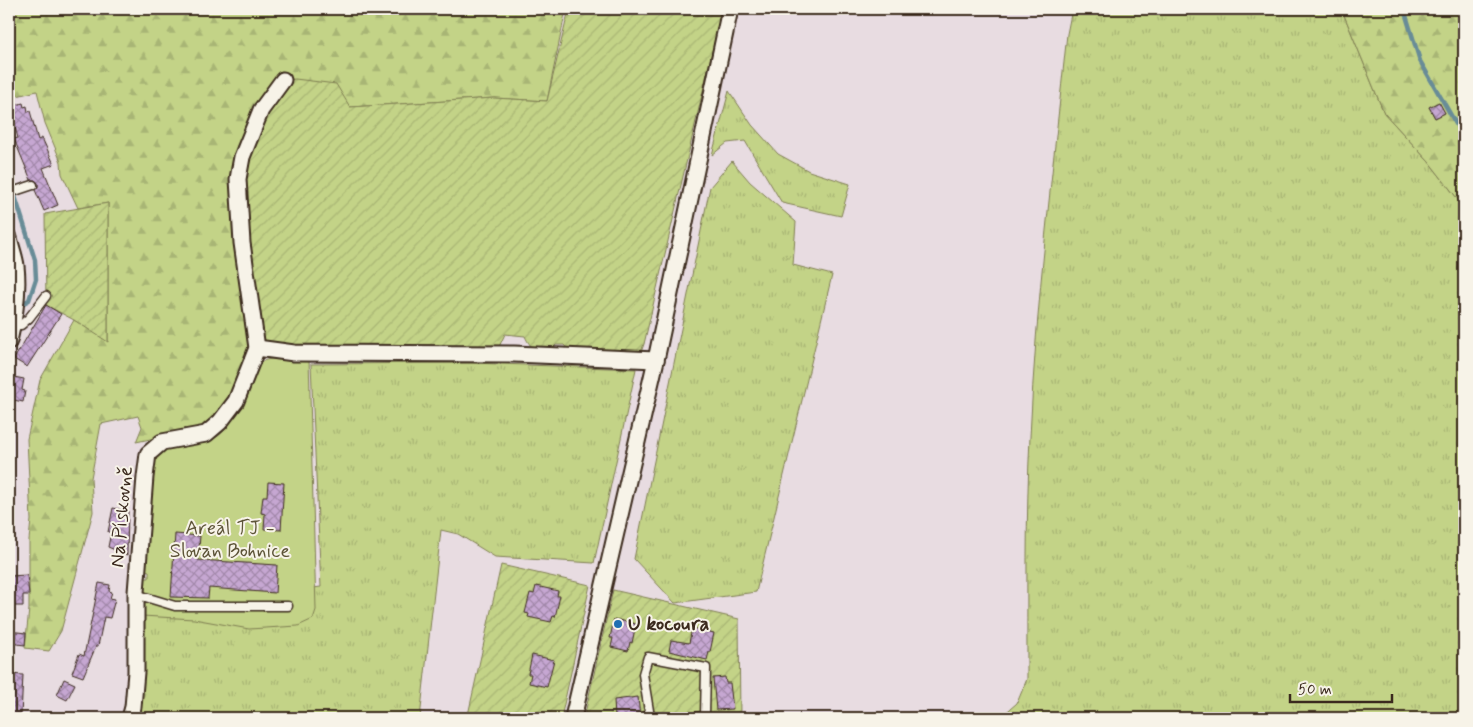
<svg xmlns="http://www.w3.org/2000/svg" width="1473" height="727" font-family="Mynerve,sans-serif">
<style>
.grass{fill:url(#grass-tufts);stroke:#7f7e52}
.forest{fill:url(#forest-firs);stroke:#7f7e52;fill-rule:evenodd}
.park{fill:#c3d387;stroke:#7f7e52}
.garden{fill:url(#garden-furrows);stroke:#7f7e52}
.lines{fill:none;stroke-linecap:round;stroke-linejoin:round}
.stream{stroke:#688c97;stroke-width:4.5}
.building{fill:url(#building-cross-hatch);stroke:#3b2a1e}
.service-casing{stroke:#3b2a1e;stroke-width:11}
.minor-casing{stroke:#3b2a1e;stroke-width:19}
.service{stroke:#f7f3e8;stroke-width:8}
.minor{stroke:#f7f3e8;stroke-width:15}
.poi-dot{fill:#1f6fb2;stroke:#f7f3e8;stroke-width:2}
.labels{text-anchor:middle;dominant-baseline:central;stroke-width:4;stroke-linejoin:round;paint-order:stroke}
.street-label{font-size:20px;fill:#3b2a1e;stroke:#f7f3e8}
.park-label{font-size:20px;fill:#5d5438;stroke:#f7f3e8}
.poi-label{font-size:20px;font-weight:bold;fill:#3b2a1e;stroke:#f7f3e8;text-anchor:start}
</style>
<defs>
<pattern id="grass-tufts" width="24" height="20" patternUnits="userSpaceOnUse" patternTransform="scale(1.25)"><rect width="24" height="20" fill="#c3d387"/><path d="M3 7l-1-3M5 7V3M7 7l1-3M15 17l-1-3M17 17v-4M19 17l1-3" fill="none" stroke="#a8b574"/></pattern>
<pattern id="forest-firs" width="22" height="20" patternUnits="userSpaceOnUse" patternTransform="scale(1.25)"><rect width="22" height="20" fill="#c3d387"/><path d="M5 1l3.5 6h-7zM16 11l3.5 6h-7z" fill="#a8b574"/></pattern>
<pattern id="garden-furrows" width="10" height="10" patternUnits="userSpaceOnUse" patternTransform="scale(1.25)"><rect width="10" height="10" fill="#c3d387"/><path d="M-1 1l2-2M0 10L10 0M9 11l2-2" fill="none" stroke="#a8b574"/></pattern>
<pattern id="building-cross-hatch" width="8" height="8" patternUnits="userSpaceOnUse" patternTransform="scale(1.25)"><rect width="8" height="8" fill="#c6a7d2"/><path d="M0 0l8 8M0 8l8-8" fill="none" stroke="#a288aa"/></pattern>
</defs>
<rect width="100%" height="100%" fill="#e8dce1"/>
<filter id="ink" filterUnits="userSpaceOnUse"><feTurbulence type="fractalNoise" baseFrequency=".02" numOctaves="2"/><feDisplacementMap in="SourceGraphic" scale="10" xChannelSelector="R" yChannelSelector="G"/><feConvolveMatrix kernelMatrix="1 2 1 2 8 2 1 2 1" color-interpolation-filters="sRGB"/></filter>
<g filter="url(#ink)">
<g class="grass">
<path d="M1072,9h267l3,1 42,103 45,49 35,45v511h-486l24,-2 15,-13 10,-24c0,-81 -1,-162 3,-242 6,-135 23,-269 37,-403z"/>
<polygon points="729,91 752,125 778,154 809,171 850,184 841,216 782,203 745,141 727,143 712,155"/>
<polygon points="732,161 750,182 796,222 793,265 832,275 756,592 675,603 634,559 710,187"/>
<polygon points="472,363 636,369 594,563 495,557 458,534 441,530 420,718 127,718 134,603 220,600 321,587 311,364"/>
</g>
<g class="forest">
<polygon points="9,9 566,9 547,101 494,98 350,107 234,397 212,426 136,442 142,427 138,416 101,424 91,478 93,512 61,631 49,651 25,648 29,609 29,540 31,520 27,439 40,380 74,320 108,341 108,203 78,208 62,174 61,162 45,123 37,91 9,98"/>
<path d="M1339,9h125v198l-35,-45 -45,-49 -42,-103zM1439,102l6,11 -10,5 -6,-11z"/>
</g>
<path class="park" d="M271,359h38l7,251 -3,9 -15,7 -49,3 -55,-10 -52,-3 1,-38h6v-7l-6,-1 8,-110c4,-3 9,-10 15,-12 19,-6 43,-1 58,-17 16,-19 19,-44 31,-63 3,-6 10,-8 16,-9z"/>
<g class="garden">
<path d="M569,9h153l-78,335 -3,8 -72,-1 -5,-6h-8l-6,6c-15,0 -19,-2 -25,-15l-20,-2 -8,17 -224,-5 -11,-6 -24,-129 8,-67 29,-62 20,-3 41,5 14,23 144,-9 53,3z"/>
<polygon points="108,203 108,342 74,320 46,305 45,214"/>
<polygon points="501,565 590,585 561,718 469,718 468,715"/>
<polygon points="613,590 739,619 740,718 584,718"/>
</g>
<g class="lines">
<g class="stream">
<polyline points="1404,9 1420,61 1464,138"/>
<polyline points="9,177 35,260 36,279 29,300 20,305"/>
</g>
</g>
<g class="building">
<polygon points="1439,102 1445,113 1435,118 1429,107"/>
<polygon points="23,103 24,107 27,106 28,112 30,111 38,140 42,138 54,164 43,168 58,205 44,211 35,190 38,187 38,183 35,180 31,180 14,139 18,138 9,107"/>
<polygon points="46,305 61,314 27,367 14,359"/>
<polygon points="9,376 24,379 22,390 25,391 23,402 9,399"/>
<polygon points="268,482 284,483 281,530 264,529 265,514 261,513 263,496 267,496"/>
<polygon points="113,508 128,511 127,555 108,547 111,532 108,532"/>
<polygon points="175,534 200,536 198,560 277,565 275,593 209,588 208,598 171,597"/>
<polygon points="27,575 29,595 23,595 23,606 9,606 9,576"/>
<polygon points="99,583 110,585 109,591 112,592 110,598 115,599 110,618 104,617 98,646 96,646 83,677 72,673 79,654 84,656"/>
<polygon points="536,586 558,591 557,596 560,596 555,617 553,616 551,622 528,617 529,614 525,613 530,593 534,594"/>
<polygon points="614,619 636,624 632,643 630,642 628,651 611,647 613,638 610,638"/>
<polygon points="692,628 714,633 710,652 709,652 707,660 669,651 671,640 689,643"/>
<polygon points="9,631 26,633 25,645 9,643"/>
<polygon points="532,655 554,660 547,687 529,683 531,674 528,674"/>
<polygon points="9,674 23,675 21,716 10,715 11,687 9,687"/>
<polygon points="725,677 726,683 730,683 733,709 716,710 713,678"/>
<polygon points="64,679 75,684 67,700 57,695"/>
<polygon points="638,697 640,718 615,718 614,700"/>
</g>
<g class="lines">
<defs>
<g id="service">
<polyline points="9,193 33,185"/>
<polyline points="13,325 21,325 29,318 46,296"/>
<polyline points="136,592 142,596 175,606 288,606"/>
<polyline points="651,718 650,717 643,674 648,657 706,668 705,716 689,718"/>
</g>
<g id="minor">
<path d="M9,238c2,9 6,19 7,28 3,26 -1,50 -7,75"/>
<polyline points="257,348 294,353 514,354 656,360"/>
<polyline points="130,718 133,707 136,672 136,592 145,477 148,454 162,442 206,434 220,422 236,401 257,348 242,243 238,179 242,157 261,110 283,80"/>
<polyline points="573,718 656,360 730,9"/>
</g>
</defs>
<use href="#service" class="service-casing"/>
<use href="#minor" class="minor-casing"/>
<use href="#service" class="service"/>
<use href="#minor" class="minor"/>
</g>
</g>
<circle class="poi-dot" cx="618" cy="624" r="5"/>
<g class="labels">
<g class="street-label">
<text transform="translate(122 517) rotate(-85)">Na Pískovně</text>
</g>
<g class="park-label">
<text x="230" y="528">Areál TJ -<tspan x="230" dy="23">Slovan Bohnice</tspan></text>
</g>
<g class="poi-label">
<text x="628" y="624">U kocoura</text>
</g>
</g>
<rect width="1473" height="727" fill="none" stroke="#f7f3e8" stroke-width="30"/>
<rect x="15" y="15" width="1443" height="697" fill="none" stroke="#3b2a1e" stroke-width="2" filter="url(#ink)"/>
<path d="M1290 694v8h102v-8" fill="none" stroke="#3b2a1e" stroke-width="2.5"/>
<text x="1298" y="694" font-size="15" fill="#3b2a1e" stroke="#f7f3e8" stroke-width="4" paint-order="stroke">50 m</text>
</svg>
